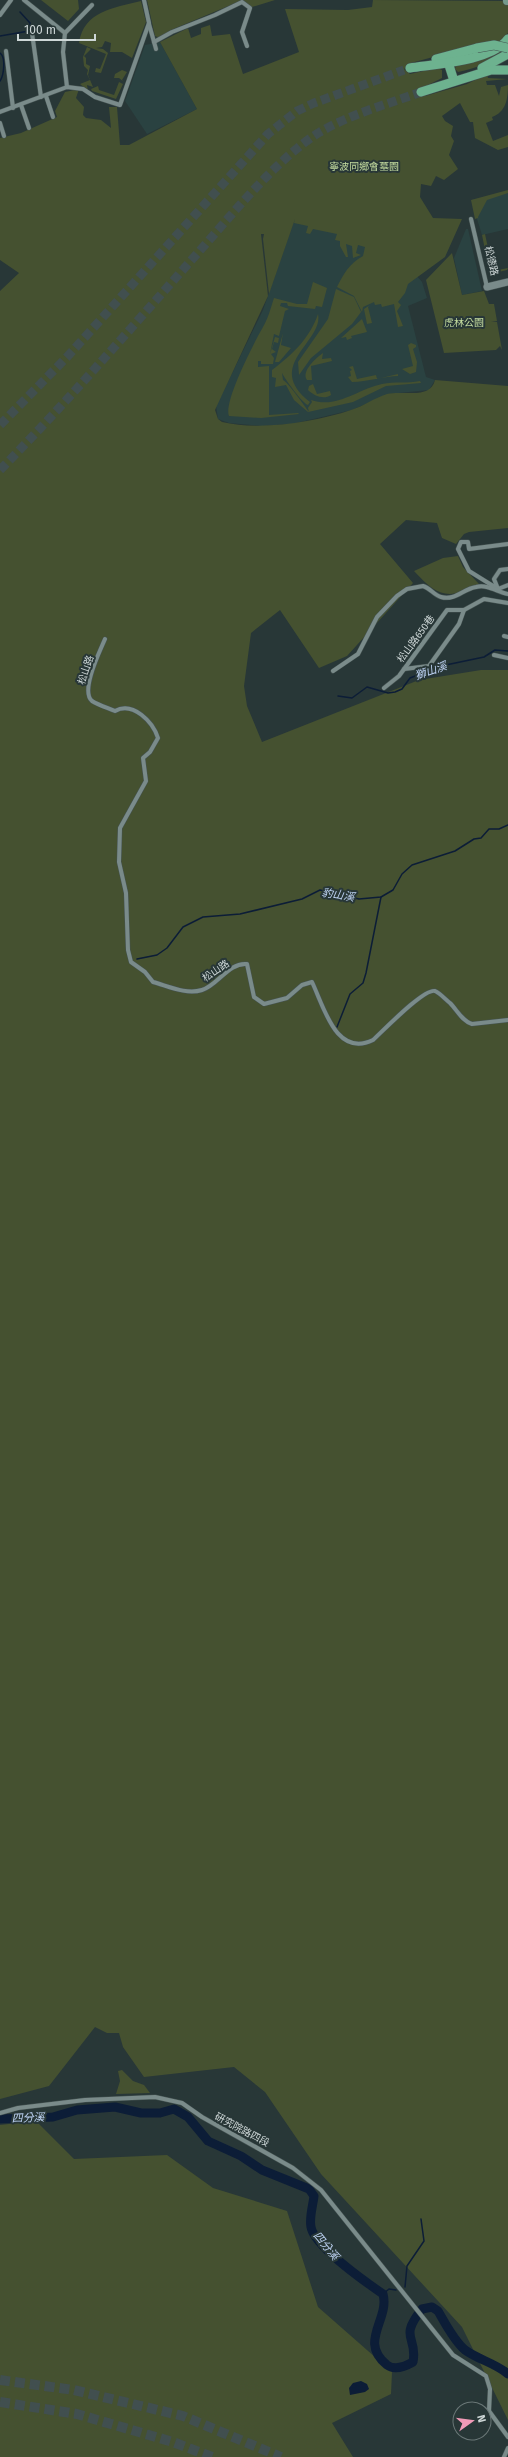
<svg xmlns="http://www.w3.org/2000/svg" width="508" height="2457" font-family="'Fira Sans','Noto Sans TC',sans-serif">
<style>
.built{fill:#2a4241}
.green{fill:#455130}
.water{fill:#0c1d37}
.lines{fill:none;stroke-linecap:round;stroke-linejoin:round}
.stream{stroke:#0c1d37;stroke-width:1.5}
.river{stroke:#0c1d37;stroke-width:9}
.trunk-tunnel{stroke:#414f4f;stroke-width:9;stroke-dasharray:9 4.5;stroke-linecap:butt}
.motorway-tunnel{stroke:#414f4f;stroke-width:10;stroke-dasharray:10 5;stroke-linecap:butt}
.minor-casing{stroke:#455352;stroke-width:5}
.tertiary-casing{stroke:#455352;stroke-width:8}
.secondary-casing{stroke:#455352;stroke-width:9}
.trunk-casing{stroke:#455352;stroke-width:10}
.minor{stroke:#7a8b8a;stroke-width:4}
.tertiary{stroke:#7a8b8a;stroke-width:7}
.secondary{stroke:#759a8c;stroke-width:8}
.trunk{stroke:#6db28f;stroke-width:9}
.trunk-bridge-casing{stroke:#455352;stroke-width:10;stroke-linecap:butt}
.trunk-bridge{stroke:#6db28f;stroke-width:9}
.labels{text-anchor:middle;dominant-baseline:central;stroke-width:4;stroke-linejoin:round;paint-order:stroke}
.park-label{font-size:10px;fill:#c4dc9f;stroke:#283737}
.street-label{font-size:10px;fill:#ced7d7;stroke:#283737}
.water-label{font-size:11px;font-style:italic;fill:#bfd4f5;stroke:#283737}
</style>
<rect width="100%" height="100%" fill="#283737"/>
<g class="built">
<polygon points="160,42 197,109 147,134 125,101 145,45"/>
<polygon points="508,192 508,229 482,235 471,200"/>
<polygon points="295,218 345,235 411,269 422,282 427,298 408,306 426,377 435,380 429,390 389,394 352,410 292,424 262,426 229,423 218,419 216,406 263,310"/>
<polygon points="466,229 468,229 482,291 462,295 454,258"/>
</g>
<g class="green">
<polygon points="41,0 78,0 79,9 68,21"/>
<polygon points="147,0 275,0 252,7 245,2 238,2 171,30 160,38 155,36"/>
<path d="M373,0l135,1v32l-10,10 -17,1 -70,19 -7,6 6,5 27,-6 5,2v8l-18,9 1,9 42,-12 20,-10 1,4 20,1 -22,2 1,4h8l4,11 2,-9 7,-2c0,14 -2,27 -16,32l1,3 -7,3 7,18 15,-6v12l-10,3 -23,-12 -2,-16h-3l-10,-19 -18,13 3,5 8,5 -2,10 3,5 -5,14 9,14 -14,11 -8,-4 -5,10 -10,-2 -1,13 13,21 29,1 -17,38 -37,27 -3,9 -7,9 3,3 -4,6 6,15 -5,1 -4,-23 -12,3 -1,-3 -6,1 -1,-3 -11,5 -1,5 -8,-16 -17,-9c7,-14 12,-23 26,-31l2,-9 -7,-2 -2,8 5,2 -8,3 -1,-12 -6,-2 2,13h-2l-6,-11v-5l-5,-1 2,-6 -24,-5 -3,5 -4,-1 2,-7 -14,-3 1,-4 -26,75 -6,-55 1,-5h-3l7,62 -53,114 3,9 4,3c38,9 93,0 129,-12 13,-4 23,-12 36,-16 16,-4 43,6 48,-14l73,6v142l-39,4 -5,2 -8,10 -14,-6 -5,-15 -31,-3 -26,24 33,39 -66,73 -28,12 -39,-58 -29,23 -7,53 3,20 15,36 157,-62 62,-10h27v1750l-46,-93 -141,-153 -56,-82 -31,-25 -90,10 -21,-30 -4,-14h-12l-12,-6 -46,59 -49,13v-1808l19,-18 -19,-13v-122l21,-5 36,-16 -2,-6 10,-19 14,-3 -3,9 8,9 -1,8 3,3 15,2 10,8 -2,-21h8l3,38h9l68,-36 -37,-67 28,-14 3,10 10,-4v-6l9,-3 2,11 18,-2 13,40 56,-22 -14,-43 63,1 24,-3z"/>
<path d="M141,1l5,21 -14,36 -10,-6h-12l1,-9 -6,-2 -3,6 -6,1 7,1 5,4 -7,20 -6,-1 1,-4 4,1 6,-15 -27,-11c5,-32 34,-35 62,-42z"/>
<polygon points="87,47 91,49 84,56 86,58 86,64 90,66 88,75 93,87 87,85 88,91 80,84 90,80 87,74 88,70 84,66 83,57"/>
<path d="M502,48l5,3c-16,12 -31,17 -49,21l-3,-3 1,-4z"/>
<polygon points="122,70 127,72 122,80 124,82 119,78 114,78 115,74"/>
<polygon points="119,82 123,84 116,99 92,91 91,89 98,86 99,90 114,95"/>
<polygon points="508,190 508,193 487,200 478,217 480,228 478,218 475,219 471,200"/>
<polygon points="485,234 493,271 508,268 507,270 490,274 482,235"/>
<polygon points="452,253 462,295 484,291 489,304 494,304 497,321 491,321 497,322 502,350 500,346 496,350 444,353 426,280"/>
<path d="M313,282l14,6 -5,19 -6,-1 -1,3 -27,-3 -1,-3h-6l-1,3 9,3 -4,2 -6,25 -5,-2 -4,20 5,-17 4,1 -1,5 -4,-1 -2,7 4,3 -5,2 3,4 -1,6h-12v-3h-3v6l11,-1v49l29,-2 1,1 -38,4 -32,-2c-6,-14 26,-75 34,-89 5,-8 8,-20 11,-29l23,6h10z"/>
<polygon points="336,289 354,297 361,312 352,324 311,358 299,375 298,362 328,319"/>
<polygon points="370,305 368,307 372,323 367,324 364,309"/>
<path d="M318,314c6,28 -55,51 -8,88l-2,3c-6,-2 -23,-26 -26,-32l1,7c4,1 21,25 26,32l-1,-4 4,-6 -1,-2c26,9 47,-11 71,-16 13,-3 25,0 38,-3l1,2 -35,3 -33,16 -45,10 -14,-12 -8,-15 -11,2 1,-9 -4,-1v-7c20,-15 38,-32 46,-56z"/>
<polygon points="362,319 367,332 351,336 352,338 347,340 346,337 341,338"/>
<polygon points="283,333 281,345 291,348 279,362 275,362"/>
<polygon points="411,343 416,345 416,347 413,349 417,362 416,372 410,374 402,369 413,366 408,345"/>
<path d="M323,353l-1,6 9,-1 1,3 -21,5 1,14h-5c-6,-9 9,-22 16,-27z"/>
<path d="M353,366l4,13 19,-4 1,4 21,-5v2c-13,0 -31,6 -46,6l-4,-5 3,-1 -1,-5 2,-1 -3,-3z"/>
<path d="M313,384l4,10 13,-3 1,4c-7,5 -17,1 -23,-5l1,-4z"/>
<path d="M458,556l5,11 16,17c-31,17 -42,12 -65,-13l29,-13z"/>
<polygon points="122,2070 133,2081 144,2085 150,2093 116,2094 120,2081 118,2071"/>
<polygon points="36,2121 74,2159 167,2155 213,2188 287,2211 318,2307 392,2372 391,2394 332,2423 353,2457 0,2457 0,2125"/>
</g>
<polygon class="water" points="361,2381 367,2384 369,2389 365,2392 350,2395 349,2388 353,2383"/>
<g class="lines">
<g class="stream">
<polyline points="0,36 29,31 30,23 20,12"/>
<path d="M0,53c6,4 4,22 0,28"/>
<polyline points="338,696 352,698 367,687 388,693 395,692 402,689 410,678 441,666 484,657 495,650 508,651"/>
<polyline points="137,959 157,955 167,948 183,927 203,917 240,914 302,899 320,890 359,899 381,897 393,890 402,874 412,865 455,851 474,839 481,838 489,829 499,829 508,825"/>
<polyline points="337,1027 350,994 363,983 366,973 381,897"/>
<polyline points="405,2287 407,2266 424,2241 421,2219"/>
<polyline points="383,2294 389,2289 396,2290"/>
</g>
<path class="river" d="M0,2119l53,-2 24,-7 38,-3 26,6h19l14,-4 14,8 20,24 33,15 21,14 47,19 5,7c-1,9 -5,22 -3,31 3,19 56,56 72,67 7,25 -25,48 4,71 8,6 19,1 26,-3 5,-26 -15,-23 9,-53l10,-2 6,4c7,12 16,30 27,39 14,10 30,13 43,24"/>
<g class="trunk-tunnel">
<polyline points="0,425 67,357 268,134 297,111 314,103 404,70"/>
<path d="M0,470c68,-69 131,-142 196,-215 34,-38 81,-97 124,-123 31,-18 68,-28 101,-40"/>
</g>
<g class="motorway-tunnel">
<polyline points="0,2380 74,2390 183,2416 281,2457"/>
<polyline points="0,2402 77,2414 173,2442 212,2457"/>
</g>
<defs>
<g id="minor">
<polyline points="24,0 65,33"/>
<polyline points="0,15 11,0"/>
<polyline points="149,24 156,49"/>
<polyline points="32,33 41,97"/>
<polyline points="154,42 172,32 215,15 242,2 250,8 242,32 247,46"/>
<polyline points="6,51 13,108"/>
<polyline points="67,87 63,52 65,33 92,5"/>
<polyline points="46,96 53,117"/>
<polyline points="21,105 29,128"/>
<polyline points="0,112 67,87 83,89 95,97 120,105 149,23 144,0"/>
<polyline points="0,123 4,136"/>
<polyline points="471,219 487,287"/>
<polyline points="508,544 469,549 468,542 461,542 458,549 469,571 498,589 494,579 500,570 508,569"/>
<polyline points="498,589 508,585"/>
<polyline points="504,636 508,637"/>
<path d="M105,639c-5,12 -25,52 -13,62 6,4 16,7 23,10 18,-10 38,11 43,27l-8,14 -7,6 3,23 -26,47 -1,34 7,31 2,57 3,12 14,10 8,10c15,4 33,13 49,8 15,-4 27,-28 45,-26l7,33 10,7 23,-6 15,-13 10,-3c12,25 24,76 61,58 10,-9 51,-52 62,-49 5,2 11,9 15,12 7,7 12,18 22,21l36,-4"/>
<polyline points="494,655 508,658"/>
<polyline points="404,669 429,666 459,624 464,610"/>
<path d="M333,671l25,-17 19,-37 20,-21 10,-7 16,-3c7,2 11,9 18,11 14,4 22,-8 35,-10 12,-3 21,5 32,7"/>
<polyline points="384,688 399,676 447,610 464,610 484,599 508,603"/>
<polyline points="0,2113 18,2108 85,2100 155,2097 182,2103 202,2117 293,2168 321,2190 453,2355 486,2376 490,2389 489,2411 508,2437"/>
<polyline points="504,2457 508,2448"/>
</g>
<polyline id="tertiary" points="487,287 508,282"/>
<polyline id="secondary" points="507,0 507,1"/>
<g id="trunk">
<polyline points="436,59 477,48"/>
<polyline points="448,62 454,81"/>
<path d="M410,68c26,-4 82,-7 98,-29"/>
<polyline points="482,68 508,54"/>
<polyline points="421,92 491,70 508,70"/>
</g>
</defs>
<use href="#minor" class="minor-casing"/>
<use href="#tertiary" class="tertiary-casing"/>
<use href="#secondary" class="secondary-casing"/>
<use href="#trunk" class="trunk-casing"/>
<use href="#minor" class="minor"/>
<use href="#tertiary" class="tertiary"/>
<use href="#secondary" class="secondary"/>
<use href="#trunk" class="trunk"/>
<defs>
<polyline id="trunk-bridge" points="477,48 494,45 508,48"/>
</defs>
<use href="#trunk-bridge" class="trunk-bridge-casing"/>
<use href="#trunk-bridge" class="trunk-bridge"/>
</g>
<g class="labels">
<g class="park-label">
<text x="364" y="167">寧波同鄉會墓園</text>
<text x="464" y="323">虎林公園</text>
</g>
<g class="street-label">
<text transform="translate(491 261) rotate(77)">松德路</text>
<text transform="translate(416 639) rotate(-54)">松山路650巷</text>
<text transform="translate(86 670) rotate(-72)">松山路</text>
<text transform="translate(216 971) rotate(-34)">松山路</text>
<text transform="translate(242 2130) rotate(28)">研究院路四段</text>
</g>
<g class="water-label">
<text transform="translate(431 671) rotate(-19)">獅山溪</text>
<text transform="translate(338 895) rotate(9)">豹山溪</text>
<text transform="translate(28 2118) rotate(-2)">四分溪</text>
<text transform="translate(326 2246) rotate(50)">四分溪</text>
</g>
</g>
<g transform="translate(472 2421) rotate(76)"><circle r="19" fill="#283737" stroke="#6a7777"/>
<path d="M0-3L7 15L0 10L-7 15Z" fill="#f09ab7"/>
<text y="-6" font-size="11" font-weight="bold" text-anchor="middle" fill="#ced7d7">N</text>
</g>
<path d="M18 34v6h77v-6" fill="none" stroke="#ced7d7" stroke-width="2"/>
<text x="24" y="34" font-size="12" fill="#ced7d7" stroke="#283737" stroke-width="3" paint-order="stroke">100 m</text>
</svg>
